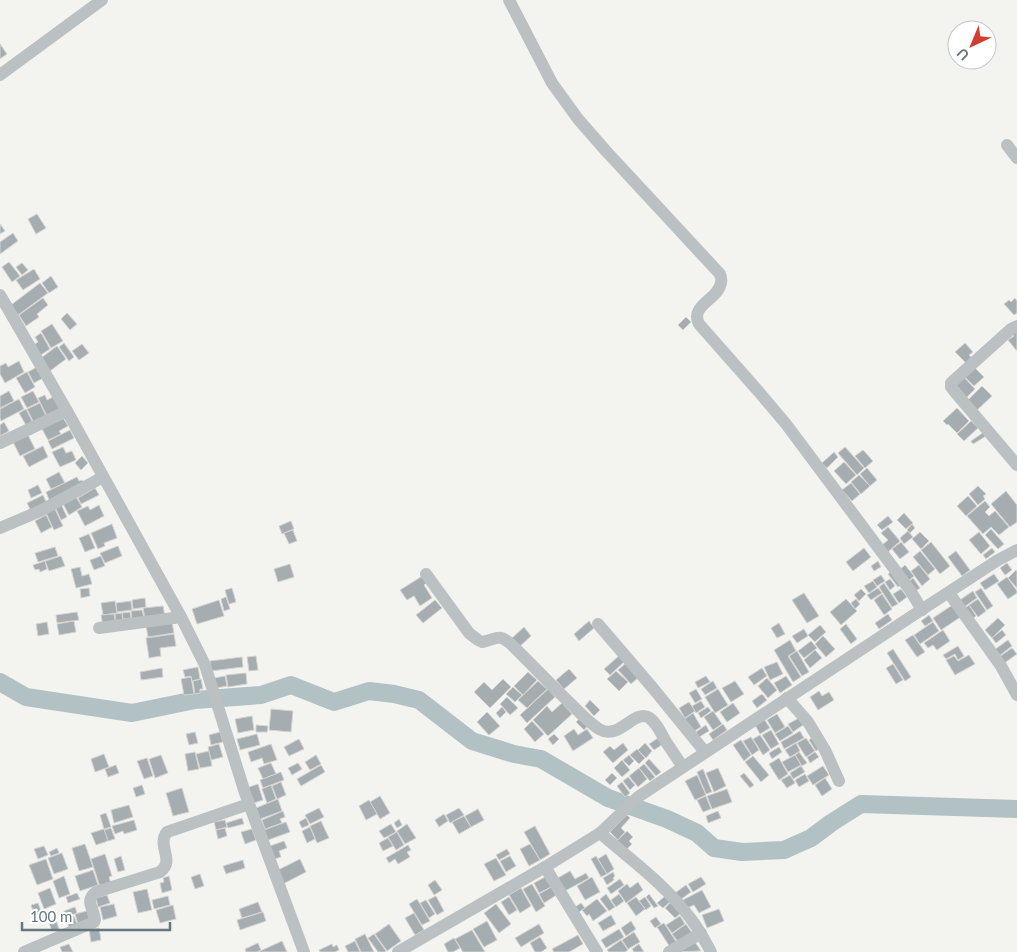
<svg xmlns="http://www.w3.org/2000/svg" width="1017" height="952" font-family="Lato,sans-serif">
<style>
.lines{fill:none;stroke-linecap:round;stroke-linejoin:round}
.river{stroke:#b2c1c3;stroke-width:18}
.building{fill:#a5adb0;stroke:#d5d4d2}
.minor{stroke:#bbc0c2;stroke-width:12}
</style>
<rect width="100%" height="100%" fill="#f3f3f0"/>
<g class="lines">
<polyline class="river" points="0,682 26,697 132,713 195,700 261,695 291,685 334,702 369,691 394,694 419,700 472,741 514,754 541,759 608,798 667,819 697,833 714,848 742,852 784,850 811,838 831,823 861,804 1017,809"/>
</g>
<g class="building">
<polygon points="0,44 7,54 0,59"/>
<polygon points="37,214 46,228 36,234 28,219"/>
<polygon points="0,224 5,231 0,234"/>
<polygon points="13,233 18,241 0,254 0,242"/>
<polygon points="9,262 20,276 12,282 2,267"/>
<polygon points="22,263 28,270 22,275 16,267"/>
<polygon points="34,269 40,279 23,290 16,280"/>
<polygon points="51,276 58,287 49,293 42,283"/>
<polygon points="40,283 48,293 18,315 11,305"/>
<polygon points="43,298 48,305 37,314 39,317 26,326 19,315"/>
<polygon points="1015,298 1017,301 1017,313 1014,315 1004,304 1009,300 1011,302"/>
<polygon points="67,313 77,324 70,330 61,319"/>
<polygon points="686,317 691,322 683,330 678,325"/>
<polygon points="52,324 63,341 51,348 41,331"/>
<polygon points="1017,330 1017,350 1016,350 1008,340 1014,336 1012,333"/>
<polygon points="41,333 50,349 39,356 32,346 38,342 35,337"/>
<polygon points="64,343 74,357 69,361 59,347"/>
<polygon points="965,343 973,352 969,355 972,358 966,363 955,352"/>
<polygon points="82,344 89,353 79,360 72,351"/>
<polygon points="57,346 66,359 50,371 41,358"/>
<polygon points="19,361 24,372 5,383 0,374 0,366 6,363 8,367"/>
<polygon points="37,367 43,378 34,383 28,372"/>
<polygon points="975,368 984,377 974,386 965,377"/>
<polygon points="27,372 35,387 25,393 16,378"/>
<polygon points="962,375 975,389 964,400 955,383"/>
<polygon points="982,386 992,396 974,413 967,401"/>
<polygon points="9,391 14,401 0,408 0,396"/>
<polygon points="33,391 39,402 27,408 21,397"/>
<polygon points="45,395 47,400 55,396 62,409 47,416 38,398"/>
<polygon points="19,399 24,409 1,421 0,418 0,409"/>
<polygon points="40,403 46,416 34,423 27,409"/>
<polygon points="957,408 969,421 957,433 948,424 947,425 943,421"/>
<polygon points="26,409 33,423 27,427 19,413"/>
<polygon points="62,416 68,426 59,431 61,434 48,440 41,427"/>
<polygon points="971,421 978,428 964,441 957,434"/>
<polygon points="4,422 9,431 0,436 0,425"/>
<polygon points="70,430 74,438 52,449 48,441"/>
<polygon points="984,432 986,436 973,444 971,441"/>
<polygon points="27,433 35,449 20,456 12,440"/>
<polygon points="43,446 48,457 29,467 23,456"/>
<polygon points="63,447 66,453 72,451 76,460 60,467 52,452"/>
<polygon points="845,447 864,468 857,475 838,453"/>
<polygon points="863,450 873,461 865,468 855,456"/>
<polygon points="834,452 838,457 827,468 822,463"/>
<polygon points="82,456 88,463 81,470 75,463"/>
<polygon points="844,462 856,475 846,484 834,471"/>
<polygon points="867,468 877,480 870,486 860,474"/>
<polygon points="59,472 65,483 51,489 46,479"/>
<polygon points="859,475 870,486 861,494 851,482"/>
<polygon points="77,477 79,481 82,480 85,485 50,502 46,492"/>
<polygon points="851,483 860,494 852,501 842,490"/>
<polygon points="38,485 42,493 31,498 28,490"/>
<polygon points="978,486 986,494 983,496 985,499 978,505 969,494"/>
<polygon points="95,488 99,495 81,504 78,498"/>
<polygon points="1006,491 1017,505 1017,522 1010,527 991,504"/>
<polygon points="43,495 47,504 31,511 27,503"/>
<polygon points="75,495 82,507 69,515 62,502"/>
<polygon points="968,496 977,506 966,516 957,506"/>
<polygon points="985,501 990,507 985,512 989,516 995,511 1009,527 999,535 991,527 983,534 967,516"/>
<polygon points="61,504 67,517 61,520 55,507"/>
<polygon points="99,505 104,516 85,526 77,511 88,506 90,510"/>
<polygon points="54,507 63,526 54,530 45,511"/>
<polygon points="904,513 913,523 906,529 897,520"/>
<polygon points="46,515 52,527 41,533 35,521"/>
<polygon points="888,516 893,522 882,530 877,525"/>
<polygon points="291,521 294,529 282,534 279,526"/>
<polygon points="112,524 117,538 104,543 105,546 98,549 91,533"/>
<polygon points="912,524 915,528 910,533 907,530"/>
<polygon points="888,527 900,541 888,552 882,545 888,540 881,533"/>
<polygon points="991,529 1004,544 998,549 985,535"/>
<polygon points="293,530 297,541 289,544 284,533"/>
<polygon points="908,531 913,537 904,544 900,538"/>
<polygon points="920,532 929,541 921,549 912,539"/>
<polygon points="979,532 990,546 981,554 969,540"/>
<polygon points="89,534 95,548 85,552 79,538"/>
<polygon points="901,542 909,552 900,559 892,549"/>
<polygon points="931,542 950,566 940,574 921,550"/>
<polygon points="118,546 122,556 105,563 100,553"/>
<polygon points="55,547 58,556 38,562 35,553"/>
<polygon points="864,548 871,557 853,571 846,562"/>
<polygon points="992,548 995,552 986,559 983,555"/>
<polygon points="920,551 935,569 928,575 913,557"/>
<polygon points="956,551 970,570 962,576 948,557"/>
<polygon points="61,556 65,566 49,571 45,561"/>
<polygon points="101,556 105,566 94,570 90,560"/>
<polygon points="45,561 47,569 40,572 39,569 35,570 33,565"/>
<polygon points="878,561 881,567 874,571 871,566"/>
<polygon points="1007,563 1012,570 1005,575 1000,568"/>
<polygon points="290,564 294,577 278,582 274,569"/>
<polygon points="905,565 914,576 907,582 898,571"/>
<polygon points="919,565 930,579 922,586 911,571"/>
<polygon points="80,567 82,576 89,574 92,584 76,588 71,569"/>
<polygon points="893,570 903,583 898,587 888,574"/>
<polygon points="1016,570 1017,571 1017,588 1008,578"/>
<polygon points="994,574 999,581 985,590 980,583"/>
<polygon points="424,575 428,581 424,585 432,598 420,606 414,596 407,600 400,590"/>
<polygon points="881,575 885,581 877,586 873,580"/>
<polygon points="1007,577 1017,591 1017,593 1008,599 997,584"/>
<polygon points="913,578 920,588 913,593 906,584"/>
<polygon points="890,579 895,586 890,590 885,582"/>
<polygon points="873,581 877,587 869,593 864,586"/>
<polygon points="884,583 898,604 892,607 879,587"/>
<polygon points="89,588 90,596 81,598 80,589"/>
<polygon points="232,588 236,602 229,604 225,590"/>
<polygon points="878,588 882,593 871,600 867,595"/>
<polygon points="981,588 993,606 987,610 975,592"/>
<polygon points="861,589 866,594 859,601 854,595"/>
<polygon points="901,589 907,597 899,603 893,594"/>
<polygon points="973,591 977,598 961,609 957,602"/>
<polygon points="804,593 819,616 807,623 792,600"/>
<polygon points="882,594 892,609 884,615 874,600"/>
<polygon points="226,597 230,609 224,611 221,599"/>
<polygon points="145,598 146,607 133,609 132,600"/>
<polygon points="846,599 857,611 841,625 830,612"/>
<polygon points="856,599 860,604 855,609 851,603"/>
<polygon points="978,599 986,611 978,617 969,605"/>
<polygon points="219,600 224,616 197,624 192,609"/>
<polygon points="435,600 442,608 423,623 416,615"/>
<polygon points="115,601 117,613 103,615 101,603"/>
<polygon points="131,601 132,610 117,612 116,603"/>
<polygon points="954,604 962,616 941,630 933,618"/>
<polygon points="969,605 976,616 971,620 964,609"/>
<polygon points="163,606 165,616 145,619 143,608"/>
<polygon points="142,610 144,618 132,620 131,611"/>
<polygon points="77,612 79,620 57,623 56,615"/>
<polygon points="130,612 131,618 123,619 122,613"/>
<polygon points="122,613 123,622 116,624 115,614"/>
<polygon points="114,614 116,624 103,626 101,615"/>
<polygon points="888,614 892,620 879,629 875,623"/>
<polygon points="929,615 933,621 925,626 921,621"/>
<polygon points="998,618 1005,625 992,638 985,630"/>
<polygon points="74,621 76,632 59,635 57,624"/>
<polygon points="589,621 594,628 579,641 574,634"/>
<polygon points="47,622 49,634 38,636 36,624"/>
<polygon points="172,622 174,633 148,637 146,626"/>
<polygon points="933,622 939,631 920,644 914,635"/>
<polygon points="779,623 785,634 777,638 771,628"/>
<polygon points="846,624 857,639 851,644 840,629"/>
<polygon points="820,625 826,632 815,642 808,635"/>
<polygon points="524,627 531,636 517,649 510,640"/>
<polygon points="804,629 808,636 797,643 792,636"/>
<polygon points="943,630 950,641 937,650 933,645 928,648 924,643"/>
<polygon points="1002,630 1006,635 996,643 992,638"/>
<polygon points="174,634 176,646 160,648 161,656 149,658 146,638"/>
<polygon points="913,635 925,652 917,657 905,640"/>
<polygon points="823,636 835,649 826,657 815,644"/>
<polygon points="790,640 796,651 788,656 801,677 793,682 774,650"/>
<polygon points="1008,640 1012,646 999,656 994,650"/>
<polygon points="811,641 817,648 804,658 798,651"/>
<polygon points="958,646 964,656 958,660 955,654 946,659 943,655"/>
<polygon points="1012,648 1017,654 1003,664 999,657"/>
<polygon points="893,649 911,677 905,681 887,653"/>
<polygon points="815,650 822,658 810,668 804,660"/>
<polygon points="797,651 809,672 802,676 789,656"/>
<polygon points="620,655 625,661 610,675 604,669"/>
<polygon points="969,655 975,664 955,675 946,660 954,656 958,661"/>
<polygon points="256,656 258,670 249,671 247,657"/>
<polygon points="242,657 243,667 211,671 210,661"/>
<polygon points="627,662 640,676 631,684 618,670"/>
<polygon points="777,662 783,674 770,680 764,667"/>
<polygon points="893,664 903,680 896,684 886,668"/>
<polygon points="198,667 200,679 192,681 191,676 185,677 183,670"/>
<polygon points="162,668 163,677 141,680 140,672"/>
<polygon points="762,668 767,676 754,685 748,677"/>
<polygon points="569,669 577,678 564,689 556,680"/>
<polygon points="616,671 628,682 619,691 607,679"/>
<polygon points="528,672 537,680 523,695 514,686"/>
<polygon points="246,673 247,684 228,687 226,675"/>
<polygon points="225,676 227,686 216,688 214,678"/>
<polygon points="706,676 710,682 698,688 695,682"/>
<polygon points="786,676 792,685 780,693 774,683"/>
<polygon points="191,677 194,694 184,695 181,679"/>
<polygon points="767,678 777,690 768,698 758,686"/>
<polygon points="201,679 203,689 200,689 200,693 195,694 193,681"/>
<polygon points="503,679 511,687 490,708 474,692 484,682 492,690"/>
<polygon points="538,681 547,689 527,708 518,700"/>
<polygon points="713,681 717,688 705,695 701,689"/>
<polygon points="735,681 744,694 731,702 722,688"/>
<polygon points="513,687 522,695 515,702 506,694"/>
<polygon points="548,689 555,697 527,723 520,715"/>
<polygon points="696,689 702,699 695,703 689,693"/>
<polygon points="718,689 728,705 715,713 705,697"/>
<polygon points="819,691 822,696 829,692 834,700 818,710 810,697"/>
<polygon points="762,694 767,700 757,708 752,701"/>
<polygon points="507,697 518,708 510,715 500,704"/>
<polygon points="590,700 600,710 594,716 585,706"/>
<polygon points="701,701 705,707 696,713 692,706"/>
<polygon points="689,702 695,711 685,718 679,708"/>
<polygon points="562,703 572,714 548,736 533,720 547,706 552,712"/>
<polygon points="733,703 740,713 727,722 720,712"/>
<polygon points="502,707 506,712 500,718 496,713"/>
<polygon points="708,707 711,711 701,718 698,713"/>
<polygon points="271,709 293,711 291,732 269,730"/>
<polygon points="713,711 722,724 713,730 704,717"/>
<polygon points="487,712 500,726 489,735 477,722"/>
<polygon points="693,713 701,727 691,733 683,720"/>
<polygon points="777,714 785,727 775,733 767,720"/>
<polygon points="252,716 254,730 238,733 235,719"/>
<polygon points="582,716 590,723 584,730 576,722"/>
<polygon points="799,718 803,725 793,732 788,724"/>
<polygon points="764,719 770,728 760,734 755,725"/>
<polygon points="532,721 544,734 535,742 524,729"/>
<polygon points="723,724 727,730 713,740 709,734"/>
<polygon points="256,725 268,726 267,732 256,732"/>
<polygon points="706,725 709,731 699,737 696,732"/>
<polygon points="788,726 793,733 780,741 775,734"/>
<polygon points="574,729 578,735 587,729 593,738 573,751 564,736"/>
<polygon points="771,730 779,744 771,749 762,735"/>
<polygon points="800,731 804,738 784,749 781,742"/>
<polygon points="195,732 198,743 189,745 186,734"/>
<polygon points="220,732 223,742 211,745 209,735"/>
<polygon points="257,734 260,745 240,750 237,739"/>
<polygon points="554,734 559,739 553,745 548,739"/>
<polygon points="760,735 770,750 763,755 753,739"/>
<polygon points="751,737 759,750 752,755 743,741"/>
<polygon points="813,737 820,748 816,751 809,740"/>
<polygon points="658,738 663,744 654,750 649,744"/>
<polygon points="806,738 815,751 806,757 797,743"/>
<polygon points="299,739 304,749 289,756 284,747"/>
<polygon points="741,740 751,755 744,761 733,745"/>
<polygon points="623,743 628,750 613,763 603,752 610,746 614,750"/>
<polygon points="645,743 652,751 646,758 638,750"/>
<polygon points="796,743 800,751 790,757 785,750"/>
<polygon points="219,744 223,757 211,760 208,747"/>
<polygon points="271,744 277,760 264,764 262,758 251,762 248,752"/>
<polygon points="779,747 782,752 772,759 769,753"/>
<polygon points="637,749 645,758 639,764 630,755"/>
<polygon points="209,751 212,766 200,768 196,754"/>
<polygon points="195,752 199,769 188,771 185,754"/>
<polygon points="799,752 807,763 802,766 795,755"/>
<polygon points="815,752 819,757 810,763 807,757"/>
<polygon points="104,754 109,767 95,772 91,759"/>
<polygon points="161,755 168,773 155,778 149,759"/>
<polygon points="316,755 321,764 310,770 305,762"/>
<polygon points="629,755 634,761 629,766 623,760"/>
<polygon points="795,755 801,765 788,772 782,762"/>
<polygon points="753,756 769,775 761,782 745,762"/>
<polygon points="147,758 153,776 144,779 137,761"/>
<polygon points="779,758 788,774 779,780 769,764"/>
<polygon points="649,759 661,772 656,776 645,763"/>
<polygon points="622,760 630,770 622,777 614,768"/>
<polygon points="271,763 276,774 263,779 258,768"/>
<polygon points="298,763 302,769 292,775 288,768"/>
<polygon points="644,764 655,777 650,781 639,768"/>
<polygon points="116,765 119,773 108,777 105,769"/>
<polygon points="321,765 325,772 301,786 297,779"/>
<polygon points="801,766 805,772 793,779 790,773"/>
<polygon points="823,766 829,775 813,785 807,776"/>
<polygon points="639,768 647,779 638,787 629,776"/>
<polygon points="718,768 726,786 714,792 706,773"/>
<polygon points="703,769 712,792 706,794 697,772"/>
<polygon points="281,772 284,780 263,788 260,780"/>
<polygon points="612,773 617,778 610,785 605,780"/>
<polygon points="744,773 754,785 750,788 740,776"/>
<polygon points="805,774 809,781 799,787 795,780"/>
<polygon points="697,775 706,795 695,800 685,781"/>
<polygon points="790,775 795,783 787,788 781,780"/>
<polygon points="628,777 635,785 630,790 623,781"/>
<polygon points="825,778 832,789 822,796 815,785"/>
<polygon points="281,782 286,795 277,799 272,786"/>
<polygon points="622,782 630,793 625,797 617,786"/>
<polygon points="258,784 263,800 251,804 246,788"/>
<polygon points="142,785 145,794 136,797 133,788"/>
<polygon points="271,785 276,799 267,803 262,789"/>
<polygon points="182,788 189,812 173,816 166,793"/>
<polygon points="727,789 732,802 712,809 707,796"/>
<polygon points="380,796 390,813 380,819 370,802"/>
<polygon points="706,796 711,809 703,812 697,800"/>
<polygon points="278,799 282,811 260,819 256,808"/>
<polygon points="369,800 377,814 366,820 359,806"/>
<polygon points="129,805 133,817 114,823 111,810"/>
<polygon points="319,808 324,817 310,824 305,815"/>
<polygon points="459,808 464,815 450,823 446,815"/>
<polygon points="478,809 484,820 471,827 465,816"/>
<polygon points="283,811 285,817 280,819 282,823 265,829 262,820"/>
<polygon points="718,811 721,818 708,823 706,816"/>
<polygon points="106,813 111,827 104,829 100,815"/>
<polygon points="444,814 448,821 439,827 435,820"/>
<polygon points="627,815 630,818 621,828 625,832 618,840 610,832"/>
<polygon points="464,816 471,827 459,834 452,822"/>
<polygon points="242,818 244,824 228,828 226,823"/>
<polygon points="306,818 309,825 302,828 299,822"/>
<polygon points="399,819 402,825 397,828 394,823"/>
<polygon points="134,820 137,830 124,834 123,831 115,834 112,826"/>
<polygon points="225,820 227,827 216,830 214,822"/>
<polygon points="321,821 329,838 317,843 310,826"/>
<polygon points="286,822 290,832 268,840 264,830"/>
<polygon points="391,824 396,832 384,838 379,831"/>
<polygon points="407,824 416,838 405,844 397,831"/>
<polygon points="535,826 550,854 540,860 524,832"/>
<polygon points="310,827 315,839 307,843 302,831"/>
<polygon points="111,828 115,839 108,841 104,830"/>
<polygon points="225,828 227,836 218,839 216,830"/>
<polygon points="104,829 108,841 96,845 91,833"/>
<polygon points="252,829 256,840 245,844 241,832"/>
<polygon points="627,831 633,837 629,841 632,844 624,852 615,843"/>
<polygon points="397,832 404,845 396,850 388,837"/>
<polygon points="388,838 393,846 383,851 379,843"/>
<polygon points="284,841 287,848 279,851 281,857 271,860 267,847"/>
<polygon points="85,844 93,867 79,871 72,848"/>
<polygon points="530,844 540,860 529,866 520,849"/>
<polygon points="408,845 411,850 407,852 410,857 398,864 395,859 389,863 386,858"/>
<polygon points="44,846 48,855 38,859 34,849"/>
<polygon points="57,848 59,853 51,856 49,852"/>
<polygon points="507,849 510,854 499,860 496,855"/>
<polygon points="62,853 68,869 54,874 48,858"/>
<polygon points="105,854 112,876 109,877 111,884 100,887 91,859"/>
<polygon points="606,854 614,869 607,874 598,859"/>
<polygon points="121,856 125,870 118,872 114,859"/>
<polygon points="510,856 516,866 506,872 500,861"/>
<polygon points="596,856 607,874 601,877 591,859"/>
<polygon points="496,858 506,875 494,881 484,864"/>
<polygon points="46,859 53,879 37,885 29,865"/>
<polygon points="300,859 306,872 283,884 276,871"/>
<polygon points="243,860 245,868 226,874 223,866"/>
<polygon points="93,870 98,885 80,891 75,876"/>
<polygon points="570,871 575,879 586,873 589,878 563,892 556,879"/>
<polygon points="613,872 615,876 613,878 614,880 607,885 603,878"/>
<polygon points="200,874 204,886 195,889 191,877"/>
<polygon points="64,876 70,894 59,898 53,881"/>
<polygon points="169,876 172,890 162,893 160,883 164,882 163,878"/>
<polygon points="545,877 551,887 539,893 534,883"/>
<polygon points="592,877 600,892 585,900 577,886"/>
<polygon points="701,877 706,884 693,892 688,884"/>
<polygon points="620,879 624,885 611,894 607,888"/>
<polygon points="435,880 442,890 434,895 428,885"/>
<polygon points="638,882 643,890 626,903 618,891 627,884 630,888"/>
<polygon points="532,884 545,906 536,912 523,889"/>
<polygon points="686,885 691,892 680,900 675,893"/>
<polygon points="553,886 558,894 544,903 539,894"/>
<polygon points="50,888 56,904 44,909 38,893"/>
<polygon points="521,888 531,906 520,913 509,895"/>
<polygon points="147,889 152,910 138,913 133,892"/>
<polygon points="702,890 711,907 699,913 694,905 685,909 681,901"/>
<polygon points="77,893 80,899 68,903 66,897"/>
<polygon points="606,894 615,907 609,911 600,899"/>
<polygon points="619,894 624,901 616,907 611,900"/>
<polygon points="649,894 658,906 654,908 646,897"/>
<polygon points="107,895 110,903 98,907 96,898"/>
<polygon points="168,896 170,905 154,909 152,900"/>
<polygon points="436,896 444,911 437,915 428,900"/>
<polygon points="665,896 670,902 663,908 657,903"/>
<polygon points="509,897 517,910 509,915 501,902"/>
<polygon points="636,897 645,909 636,916 627,903"/>
<polygon points="645,897 651,906 646,910 639,901"/>
<polygon points="417,899 430,921 422,925 409,904"/>
<polygon points="597,899 607,911 593,921 589,914 587,916 582,910"/>
<polygon points="426,900 435,914 429,918 420,903"/>
<polygon points="258,902 262,912 242,918 239,909"/>
<polygon points="671,902 681,913 675,918 665,908"/>
<polygon points="38,903 44,919 37,922 31,905"/>
<polygon points="581,903 585,908 576,914 572,909"/>
<polygon points="114,904 117,916 103,920 100,907"/>
<polygon points="496,904 511,924 499,933 484,913"/>
<polygon points="173,905 176,919 160,923 156,910"/>
<polygon points="75,907 77,913 66,917 64,911"/>
<polygon points="719,909 724,921 707,928 702,915"/>
<polygon points="87,911 90,921 78,924 75,914"/>
<polygon points="263,912 266,921 240,930 237,920"/>
<polygon points="414,913 424,930 415,935 405,918"/>
<polygon points="611,915 616,924 603,931 598,923"/>
<polygon points="74,916 77,924 69,927 66,918"/>
<polygon points="680,916 685,924 672,933 666,925"/>
<polygon points="656,917 661,924 655,928 650,921"/>
<polygon points="56,920 59,929 52,931 49,923"/>
<polygon points="487,921 497,940 484,947 473,929"/>
<polygon points="631,921 636,929 626,936 621,928"/>
<polygon points="664,923 677,943 670,947 657,927"/>
<polygon points="389,924 401,941 387,951 375,934"/>
<polygon points="539,924 544,933 521,947 515,938"/>
<polygon points="686,924 692,933 679,943 672,934"/>
<polygon points="99,928 101,940 91,942 89,929"/>
<polygon points="619,929 624,937 606,948 601,940"/>
<polygon points="472,930 485,952 463,952 455,939"/>
<polygon points="634,932 640,942 628,949 622,940"/>
<polygon points="365,934 374,952 361,952 355,939"/>
<polygon points="374,934 386,951 385,952 378,952 368,938"/>
<polygon points="578,935 583,944 569,952 554,952 552,949"/>
<polygon points="540,937 547,948 541,952 535,952 530,943"/>
<polygon points="454,938 460,948 453,952 448,952 444,944"/>
<polygon points="693,939 701,951 672,952"/>
<polygon points="621,940 628,950 625,952 609,952 607,950"/>
<polygon points="282,941 287,952 258,952"/>
<polygon points="355,941 360,952 348,952 345,946"/>
<polygon points="258,943 261,950 257,952 246,952 245,949"/>
<polygon points="69,944 73,952 62,952 60,947"/>
<polygon points="332,944 333,947 337,945 339,950 335,952 320,952 319,950"/>
<polygon points="639,944 644,952 634,952 632,949"/>
</g>
<g class="lines">
<g class="minor">
<path d="M509,0l43,83 26,36 28,32 114,123c1,3 2,6 1,8 -1,17 -32,23 -22,42l60,68 27,32 124,166 12,20"/>
<polyline points="0,75 102,0"/>
<polyline points="1007,145 1017,158"/>
<polyline points="0,295 67,411 181,617 205,665 245,793 304,952"/>
<polyline points="1017,326 1011,329 951,383 951,387 955,392 1017,465"/>
<polyline points="0,443 67,411"/>
<polyline points="0,528 40,511 103,477"/>
<path d="M426,574l43,59 9,7 4,2c15,-3 16,-9 29,2 22,22 43,44 65,65 7,7 15,15 23,20 20,12 34,-19 49,-12 9,5 14,19 20,28 5,7 10,15 15,22"/>
<polyline points="949,593 1001,666 1017,695"/>
<polyline points="598,624 652,687 705,752"/>
<polyline points="99,628 181,617"/>
<polyline points="787,698 808,722 825,750 839,781"/>
<path d="M600,833c31,27 66,52 91,86 8,10 14,22 20,33"/>
<polyline points="545,867 597,952"/>
<path d="M24,952l70,-30 1,-2c-1,-12 -11,-19 1,-28l64,-20c16,-12 -4,-26 7,-40l82,-28"/>
<polyline points="398,952 545,867 600,833 638,797 912,616 998,560 1017,550"/>
<polyline points="669,952 701,933"/>
</g>
</g>
<g transform="translate(972 45) rotate(224)"><circle r="24" fill="#ffffff" stroke="#c1c9cb"/>
<path d="M0-4L9 19L0 12L-9 19Z" fill="#d33c30"/>
<text y="-8" font-size="14" font-weight="bold" text-anchor="middle" fill="#65777e">U</text>
</g>
<path d="M22 922v8h148v-8" fill="none" stroke="#65777e" stroke-width="2.5"/>
<text x="30" y="922" font-size="15" fill="#65777e" stroke="#ffffff" stroke-width="4" paint-order="stroke">100 m</text>
</svg>
